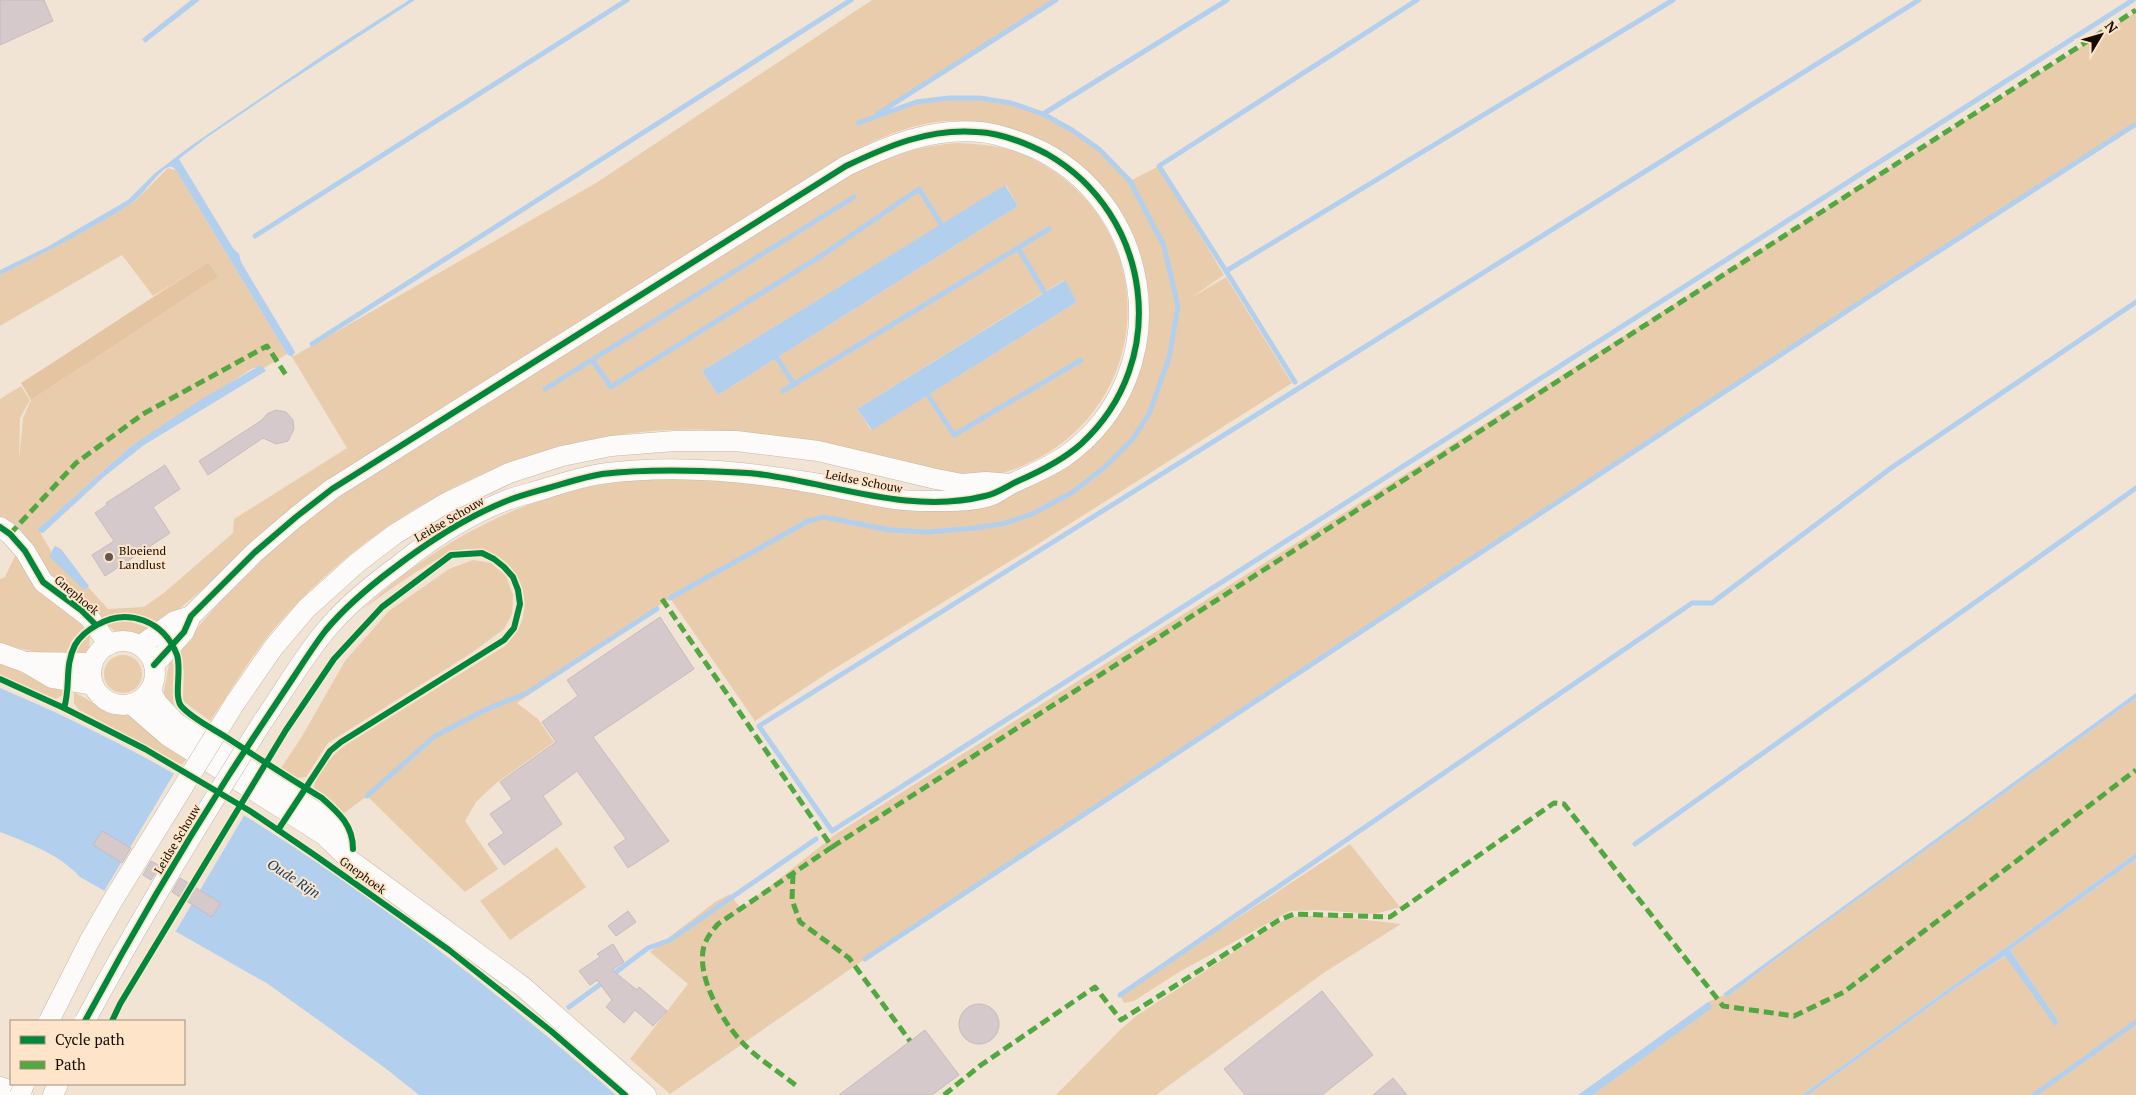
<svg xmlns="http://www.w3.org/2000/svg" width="2136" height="1095" font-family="'PT Serif',serif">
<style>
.green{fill:#e8ccac;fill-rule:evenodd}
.forest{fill:#e4c4a1}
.water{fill:#b2d0ee}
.pier{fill:#f2e4d5}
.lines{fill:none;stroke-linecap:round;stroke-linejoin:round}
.stream{stroke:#b2d0ee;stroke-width:5}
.building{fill:#d5c9cc;stroke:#c7bbbd}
.minor-casing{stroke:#c6b8a8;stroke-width:21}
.minor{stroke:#fdfbf9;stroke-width:20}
.minor-bridge-casing{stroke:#c6b8a8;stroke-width:21;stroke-linecap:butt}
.minor-bridge{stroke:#fdfbf9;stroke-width:20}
.quiet{stroke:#52a840;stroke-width:5;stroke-dasharray:10 5;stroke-linecap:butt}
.cycleway-casing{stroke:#fee5c9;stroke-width:9}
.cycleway{stroke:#00873e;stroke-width:6}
.poi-dot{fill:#64564b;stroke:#fee5c9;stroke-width:2}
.labels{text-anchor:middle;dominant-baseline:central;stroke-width:4;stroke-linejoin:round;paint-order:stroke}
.street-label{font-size:12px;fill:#170a00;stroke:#fee5c9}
.poi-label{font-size:12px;fill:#170a00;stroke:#fee5c9;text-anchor:start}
.water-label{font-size:14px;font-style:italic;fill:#0e416e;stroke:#fee5c9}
</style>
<rect width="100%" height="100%" fill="#f2e4d5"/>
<g class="green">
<path d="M872,0h184l-195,122c19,-4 38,-16 57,-20 66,-13 128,5 180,46 11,9 22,22 32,33l29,-15 65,109 -35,24 37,-22 66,106 -254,161 -209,128 -74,49 -85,-123 -153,105 21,16 16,23 -59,42 -19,18 -11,19 33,48 -33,23 -98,-96 -24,18 -12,-13 -17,-12c1,-17 18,-33 30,-43l161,-100c7,-8 14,-15 17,-26 12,-37 -20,-78 -60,-70 -27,5 -74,42 -99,59 70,-65 159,-114 254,-127 21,-3 43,-6 64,-6 36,0 74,6 110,8 68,6 136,11 204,16 52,-17 98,-45 128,-93 16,-25 25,-56 26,-85 5,-115 -86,-205 -201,-201 -39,2 -76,20 -109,38l-487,306 -106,83 -43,41 -43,36c-19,-12 -38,-15 -60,-7l-50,-40 -50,-59v-120l21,-13 9,14 -10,18 -1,42 4,-42 8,-18 187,-123 -9,-15 -56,34 -31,-41 -122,71v-51l92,-48 43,-26 33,-33 8,2 111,184 -23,14h-11l-123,79 -92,82 13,22 -1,1 36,37 2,-2 20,22 36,-2 21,-15 68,-59 1,-14 113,-71 -55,-91 304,-174z"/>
<polygon points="2136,12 2136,122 1486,547 865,959 670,1094 630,1059 688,984 650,952 715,902 730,894 741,909 836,834"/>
<path d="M956,143c25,1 52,3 75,15 134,66 127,253 -11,309 -16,7 -37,11 -55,11 -15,-1 -32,-7 -48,-11 -41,-9 -81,-19 -123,-27 -196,-41 -392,40 -520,189 -24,28 -43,62 -64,92l-27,-20 1,-30 -6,-24c29,-27 52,-60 81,-88 25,-22 53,-42 79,-63l519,-325c32,-15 63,-25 99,-28zM1006,185l12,21 -300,189 -16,-24zM1064,280l13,22 -206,128 -14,-21z"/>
<polygon points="17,552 86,626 72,640 64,658 0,644 0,579 5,577"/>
<polygon points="473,560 491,563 506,576 513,595 512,614 504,629 470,654 328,743 306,777 297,778 281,768 301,738 345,661 389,611 449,569"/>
<polygon points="118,621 131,622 149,628 137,636 115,631 107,625"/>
<polygon points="90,634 89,649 84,654 74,658 78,646"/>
<path d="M171,654c7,18 -4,46 7,57 7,7 18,12 27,17l-4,5 -25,-17 -13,-20z"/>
<circle cx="123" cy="674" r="19"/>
<polygon points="0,661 24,674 65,690 64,694 56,699 0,675"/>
<polygon points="74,692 106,710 133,717 189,755 182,765 78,709 74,703"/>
<polygon points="2136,698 2136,853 1802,1095 1593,1095 1712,1007 1708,1002 1724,995 1727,997 1788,950"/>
<polygon points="1350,844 1400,907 1375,914 1319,910 1290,911 1179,972 1134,1001 1124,1003 1120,995"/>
<polygon points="557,847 586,887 510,940 480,901"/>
<polygon points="2136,859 2136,1095 1808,1095 1964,982 2006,956 2056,1025 2059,1022 2010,950"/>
<polygon points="1308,916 1340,917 1401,924 1325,972 1156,1095 1056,1095 1120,1030 1136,1016 1280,922 1295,917"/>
</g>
<path class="forest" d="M209,262l9,15 -187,123 -10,-17c63,-40 124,-82 188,-121z"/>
<g class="water">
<polygon points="191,0 200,0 145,43 142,39"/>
<path d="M409,0h6l-140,91 -69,47 -27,21 54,89 6,6 2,8 54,90 -3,5 -5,-3 -111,-184c-2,-2 -4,-4 -7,-3 -9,2 -27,29 -36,35 -42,28 -88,50 -133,73v-5l47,-23 81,-47 27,-27 37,-28 136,-93z"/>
<polygon points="1005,185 1018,206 718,395 702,371"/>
<polygon points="1065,280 1077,302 872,430 857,409"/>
<polygon points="259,366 263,367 266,371 144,445 105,476 43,533 39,532 38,529 130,447 202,399"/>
<polygon points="55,546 61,549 89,586 86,589 83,589 49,556"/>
<path d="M0,688c225,94 433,248 616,407h-197l-34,-27 -117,-84 -188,-107c-21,-23 -52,-34 -80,-45z"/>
<polygon points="2136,693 2136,698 1788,950 1727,997 1723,994"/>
<polygon points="2136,853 2136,859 2010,950 2059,1022 2055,1026 2005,956 1964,982 1808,1095 1802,1095"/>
<polygon points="1708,1002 1713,1007 1593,1095 1578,1095"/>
</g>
<polygon class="pier" points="175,772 245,814 174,934 103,893"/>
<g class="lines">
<g class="stream">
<polyline points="1417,0 1159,166 1226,271 1673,0"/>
<polyline points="1919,0 759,726 832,831 2133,0"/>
<polyline points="1043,114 1227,0"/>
<polyline points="876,115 1056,0"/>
<polyline points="255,236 627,0"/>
<polyline points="1018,248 1045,293"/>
<polyline points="1226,271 1295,382"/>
<polyline points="312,344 851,0"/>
<polyline points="777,358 794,384"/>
<polyline points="592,360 611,387 821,256 919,189 941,224"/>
<polyline points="545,389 854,197"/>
<polyline points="783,391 1049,229"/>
<polyline points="928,395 954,435 1081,360"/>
<polyline points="670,598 808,521 824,517 890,530 928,532 974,528 1002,524 1032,514 1073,492 1106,466 1132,440 1149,414 1169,358 1178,307 1164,246 1130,181 1099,149 1072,130 1043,114 1011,103 980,98 949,98 916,102 858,123"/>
<polyline points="367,796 435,736 489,708 527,693 657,609"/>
<polyline points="1635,844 2136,488"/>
<polyline points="865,959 1894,280 2136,124"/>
<polyline points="612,975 648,948 670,940 816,839"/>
<polyline points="1120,995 1692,603 1712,603 1891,468 2136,302"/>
<polyline points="569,1007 605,981"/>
<polyline points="2034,1095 2136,1022"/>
</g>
</g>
<g class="building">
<polygon points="0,0 44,0 53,21 0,45"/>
<polygon points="276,410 286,412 293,420 294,429 288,441 276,444 263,438 208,475 199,461 262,420 267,414"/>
<polygon points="165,465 180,489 153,507 170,533 105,576 92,555 114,541 95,513 107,505 106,503"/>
<polygon points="660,617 694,669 593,737 669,841 628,868 614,847 626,839 577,771 543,796 562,824 504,865 488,844 504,833 490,814 512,799 500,782 556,742 542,722 578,696 567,680"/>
<polygon points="102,831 131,848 122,863 93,845"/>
<polygon points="151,861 160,866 151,880 143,875"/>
<polygon points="180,878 221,903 212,917 172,892"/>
<polygon points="628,911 636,922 616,936 608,926"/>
<polygon points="613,944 624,962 612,970 637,990 639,987 667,1011 653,1026 635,1010 624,1023 606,1007 612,1000 597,980 590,985 579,971 600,957 597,954"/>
<polygon points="1322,991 1373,1055 1322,1095 1245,1095 1224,1069"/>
<circle cx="979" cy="1024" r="20"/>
<polygon points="925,1030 959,1075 932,1095 839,1095"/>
<polygon points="1393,1078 1407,1095 1373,1095"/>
</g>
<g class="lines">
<defs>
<g id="minor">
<polyline points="0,527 10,534 25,551 43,582 89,617 109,645"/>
<circle cx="123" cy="673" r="32"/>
<polyline points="140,646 175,621 191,616"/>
<polyline points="0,653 25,662 52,678 93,685"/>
<polyline points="25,662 93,663"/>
<path d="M154,665l30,-33 7,-16 63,-63 42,-36 36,-28 514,-323c42,-20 86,-39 135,-34 12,1 24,5 36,9 137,46 167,232 47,316 -17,11 -34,18 -53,27 -6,3 -12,8 -19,11 -13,5 -31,6 -44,6 -20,0 -40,1 -60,-3 -29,-5 -58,-13 -87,-17 -65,-11 -135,-16 -201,-7 -17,3 -34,8 -50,13 -14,5 -29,8 -43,13 -39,15 -76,39 -108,65 -26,19 -52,40 -72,64 -24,28 -43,62 -64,92"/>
<polyline points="150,690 158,704 176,723 324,817 343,837"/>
<polyline points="235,703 273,648 306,609 357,563 395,534 446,503 509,473 562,456 611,446 675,441 736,441 818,451 936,479 962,484 986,482 1011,484"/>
<polyline points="131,704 168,736 324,835 350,860 522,986 646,1095"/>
<polyline points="0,1087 23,1095"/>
<polyline points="53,1095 58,1084"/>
</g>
</defs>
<use href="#minor" class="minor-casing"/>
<use href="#minor" class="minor"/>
<defs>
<g id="minor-bridge">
<polyline points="49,1021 90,940 113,900 235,703"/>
<path d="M85,1021c55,-102 116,-202 178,-300"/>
<polyline points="20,1095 24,1084"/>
</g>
</defs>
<use href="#minor-bridge" class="minor-bridge-casing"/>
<use href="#minor-bridge" class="minor-bridge"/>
<g class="quiet">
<polyline points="10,534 76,463 143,414 267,346 286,375"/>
<path d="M662,599l170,248 -114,77c-6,7 -11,13 -14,22 -9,32 22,83 45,103 15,14 33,25 49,38"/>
<polyline points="832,847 2136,10"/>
<polyline points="793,874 792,900 800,922 849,958 910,1041"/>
<polyline points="944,1095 981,1065 1095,987 1121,1020 1279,920 1294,914 1390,917 1554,803 1564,804 1723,1006 1794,1016 1844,992 2136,770"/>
</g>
<defs>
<g id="cycleway">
<polyline points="0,527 10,534 25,551 43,582 81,610 96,625"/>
<polyline points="0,679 64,708 145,749 250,811 316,856 449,950 551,1031 625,1095"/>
<path d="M64,708c7,-21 0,-42 11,-63 5,-9 13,-15 22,-20 31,-18 67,-4 80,30 5,15 -4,43 5,52 12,13 32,22 47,32 31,20 61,40 93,59 17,15 31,27 31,51"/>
<path d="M85,1021c45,-84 93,-166 144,-246 22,-34 44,-67 66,-100 10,-15 20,-31 31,-45 20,-24 44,-44 68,-62 34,-26 71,-50 110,-66 14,-6 30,-10 44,-14 18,-5 36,-11 54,-14 33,-4 67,-4 101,-3 18,1 37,1 55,3 74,9 152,41 227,22 12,-2 22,-10 33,-15 23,-10 45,-21 63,-37 91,-83 71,-230 -34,-290 -21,-11 -46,-21 -70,-22 -48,-4 -89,14 -131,34l-514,323 -36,28 -42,36 -63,63 -7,16 -30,33"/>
<polyline points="112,1021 120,1004 286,730 334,659 382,607 451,555 482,553 494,559 504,567 513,577 518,590 520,604 514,628 504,640 341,742 330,751 278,830"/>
</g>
</defs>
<use href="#cycleway" class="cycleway-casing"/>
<use href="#cycleway" class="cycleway"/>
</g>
<circle class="poi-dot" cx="109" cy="557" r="5"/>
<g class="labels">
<g class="street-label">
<text transform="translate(864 481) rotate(11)">Leidse Schouw</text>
<text transform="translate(449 519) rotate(-30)">Leidse Schouw</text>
<text transform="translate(77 595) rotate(40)">Gnephoek</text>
<text transform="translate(177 839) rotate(-59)">Leidse Schouw</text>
<text transform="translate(363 875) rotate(36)">Gnephoek</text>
</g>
<g class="poi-label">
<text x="119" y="550">Bloeiend<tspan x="119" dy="14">Landlust</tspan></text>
</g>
<g class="water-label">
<text transform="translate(294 878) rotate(33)">Oude Rijn</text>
</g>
</g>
<rect x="10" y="1020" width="175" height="65" fill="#fee5c9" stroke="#a28d79"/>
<rect x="20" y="1036" width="25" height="8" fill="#00873e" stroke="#a28d79"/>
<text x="55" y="1045" font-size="15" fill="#170a00">Cycle path</text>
<rect x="20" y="1061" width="25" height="8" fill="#52a840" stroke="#a28d79"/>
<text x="55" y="1070" font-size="15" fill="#170a00">Path</text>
<g transform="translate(2101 35) rotate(52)" stroke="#fee5c9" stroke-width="4" paint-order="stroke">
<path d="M0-4L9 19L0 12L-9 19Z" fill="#170a00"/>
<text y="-8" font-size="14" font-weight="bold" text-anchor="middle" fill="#170a00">N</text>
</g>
</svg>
